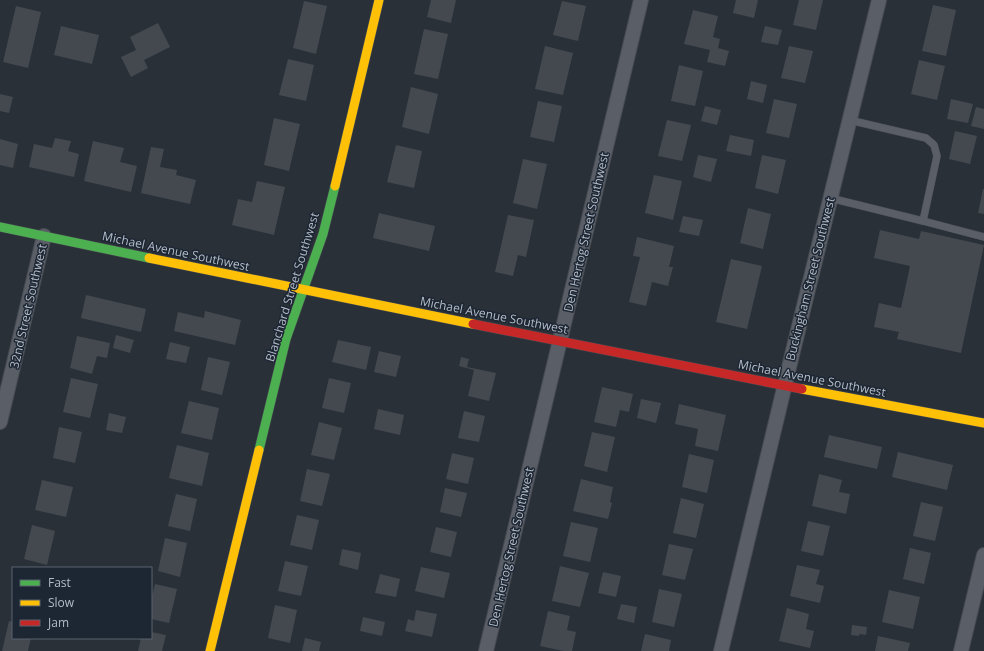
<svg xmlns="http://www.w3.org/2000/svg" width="984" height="651" font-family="'Open Sans',sans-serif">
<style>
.building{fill:#444950}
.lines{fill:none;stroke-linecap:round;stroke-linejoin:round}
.lane-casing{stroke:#484c53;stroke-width:8}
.street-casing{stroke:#484c53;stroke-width:16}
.fast-casing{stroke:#484c53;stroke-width:10}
.slow-casing{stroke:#484c53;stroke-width:10}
.jam-casing{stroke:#484c53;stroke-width:10}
.lane{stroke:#5a5e66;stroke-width:7}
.street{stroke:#5a5e66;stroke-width:14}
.fast{stroke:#4caf50;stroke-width:9}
.slow{stroke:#ffc107;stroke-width:9}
.jam{stroke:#c62828;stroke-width:9}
.labels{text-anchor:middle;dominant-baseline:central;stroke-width:3;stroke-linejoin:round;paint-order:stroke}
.street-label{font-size:12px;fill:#b4bcc9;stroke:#1d2633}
</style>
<rect width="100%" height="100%" fill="#2a3038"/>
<g class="building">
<polygon points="431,0 456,0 451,23 427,17"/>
<polygon points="736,0 758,0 754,18 733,13"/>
<polygon points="799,0 823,0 816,30 793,25"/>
<polygon points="304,1 327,6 316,54 293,48"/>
<polygon points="562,1 586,6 578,41 553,35"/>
<polygon points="933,5 956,10 946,56 922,51"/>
<polygon points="16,6 41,12 28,68 3,62"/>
<polygon points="693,10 718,16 713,37 720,39 718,48 729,51 725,66 707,62 710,50 684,44"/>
<polygon points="158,23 170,47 144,60 148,68 131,77 121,57 136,50 130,37"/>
<polygon points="61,26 99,35 92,64 54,55"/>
<polygon points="765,26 782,30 778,45 761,42"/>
<polygon points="424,29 448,34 438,79 414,74"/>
<polygon points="545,46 573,53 563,95 535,89"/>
<polygon points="789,46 813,51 805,83 781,78"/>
<polygon points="288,59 314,65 306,101 279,95"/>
<polygon points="919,60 945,66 937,100 911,94"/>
<polygon points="679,65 703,71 695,106 671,101"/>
<polygon points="751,81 767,85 763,103 747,99"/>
<polygon points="411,87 438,94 429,134 402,127"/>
<polygon points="0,94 13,97 9,113 0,111"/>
<polygon points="774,99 797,104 789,138 766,133"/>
<polygon points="951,99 973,104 968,123 947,119"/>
<polygon points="538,101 562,106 554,142 530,137"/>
<polygon points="705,106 721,110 717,125 701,121"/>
<polygon points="976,107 984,109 984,129 971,126"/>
<polygon points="274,118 300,124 289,171 264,165"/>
<polygon points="667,120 691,125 682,161 658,156"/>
<polygon points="955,131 977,136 970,164 949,159"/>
<polygon points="730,135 754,140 751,156 726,151"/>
<polygon points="55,138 71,141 68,151 79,154 74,177 29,167 34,144 52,148"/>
<polygon points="0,139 18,144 13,168 0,165"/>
<polygon points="93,141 124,148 120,162 137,166 131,192 84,181"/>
<polygon points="396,145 422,151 414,188 387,182"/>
<polygon points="151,147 164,149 160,167 177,170 176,175 196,180 190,204 141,193"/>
<polygon points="698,155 717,159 711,182 693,177"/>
<polygon points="762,155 786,160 778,194 755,188"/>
<polygon points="523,159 547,164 537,209 513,203"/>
<polygon points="654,175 682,181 673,220 645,213"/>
<polygon points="257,181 285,187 274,235 232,225 238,199 252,202"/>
<polygon points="983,189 984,189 984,214 978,213"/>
<polygon points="748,208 771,214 763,249 740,243"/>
<polygon points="379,213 435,226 429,251 373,238"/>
<polygon points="508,215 534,220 526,257 518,255 513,276 495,272"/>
<polygon points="683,216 703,220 699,236 679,232"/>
<polygon points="880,230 919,239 921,231 984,245 961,353 897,339 899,332 874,327 879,303 901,308 910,266 874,258"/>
<polygon points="637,237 674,246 669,267 673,267 668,286 652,282 646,306 629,302 640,257 633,256"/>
<polygon points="731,259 762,266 747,329 716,322"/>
<polygon points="86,295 146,309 141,332 81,318"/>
<polygon points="205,311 241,320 235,345 174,331 178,312 204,318"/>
<polygon points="116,335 134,340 130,353 113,348"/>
<polygon points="77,336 110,343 107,358 97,356 92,374 70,368"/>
<polygon points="338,340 371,347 366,370 332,362"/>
<polygon points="170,342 190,347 186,363 166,359"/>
<polygon points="379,351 401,356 396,377 374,372"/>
<polygon points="208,357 230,362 222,395 201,390"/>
<polygon points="461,357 469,359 467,367 496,373 489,401 468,396 474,370 459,366"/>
<polygon points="71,378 98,384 90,418 63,412"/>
<polygon points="329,378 351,383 344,413 322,408"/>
<polygon points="602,387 633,394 629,412 620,410 616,427 594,422"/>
<polygon points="641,399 661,403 656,423 637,418"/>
<polygon points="189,401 219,408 212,440 181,433"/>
<polygon points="679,404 726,415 718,451 695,446 698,429 675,424"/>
<polygon points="378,409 404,415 400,435 374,429"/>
<polygon points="464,411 485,416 479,442 458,438"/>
<polygon points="109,413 126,417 122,433 106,430"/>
<polygon points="319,422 342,428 334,460 311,455"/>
<polygon points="59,427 82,432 75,463 53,458"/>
<polygon points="592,432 615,437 607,472 584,466"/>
<polygon points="829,435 882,447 877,469 824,457"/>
<polygon points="177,445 209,453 202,486 169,478"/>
<polygon points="898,452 953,465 947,490 892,477"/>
<polygon points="452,453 474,458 468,484 446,479"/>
<polygon points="689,454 714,460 707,493 682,487"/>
<polygon points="307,469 330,474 322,506 300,501"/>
<polygon points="819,474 842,480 839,492 850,494 846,514 812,506"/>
<polygon points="581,479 613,487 610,502 612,503 608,519 573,511"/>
<polygon points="42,480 73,487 66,517 35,510"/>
<polygon points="445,488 467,493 461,517 440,512"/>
<polygon points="176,494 197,499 190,531 168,526"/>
<polygon points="681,498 704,504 696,538 673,533"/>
<polygon points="921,502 943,507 935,541 913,536"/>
<polygon points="297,515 319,520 312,550 290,545"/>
<polygon points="808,521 830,526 823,556 801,551"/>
<polygon points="571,522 598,528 590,562 563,556"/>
<polygon points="32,525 55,531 47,565 24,559"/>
<polygon points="436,527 457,532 451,557 430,552"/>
<polygon points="165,538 187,543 180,577 158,571"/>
<polygon points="669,544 693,549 685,580 662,575"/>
<polygon points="910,548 931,553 924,584 903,579"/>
<polygon points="342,549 361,553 358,570 339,565"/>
<polygon points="285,561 308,566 301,596 278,591"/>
<polygon points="797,565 820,570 816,584 824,586 820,603 790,596"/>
<polygon points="560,566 589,573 580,607 552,601"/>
<polygon points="421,567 450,573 444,598 415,591"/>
<polygon points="603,572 621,576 616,597 598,593"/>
<polygon points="380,574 400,579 396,597 375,593"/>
<polygon points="155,584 177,589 169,623 151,619 151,600"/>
<polygon points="659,589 682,594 674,627 652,622"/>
<polygon points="889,590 920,597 913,629 882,622"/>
<polygon points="621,604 637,607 634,623 617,619"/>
<polygon points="275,605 297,610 290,643 268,638"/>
<polygon points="787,608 809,614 806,629 814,631 810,648 779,641"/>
<polygon points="416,610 437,614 432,637 405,631 408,619 414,621"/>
<polygon points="548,611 570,616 567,630 576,632 572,651 563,651 540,646"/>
<polygon points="363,617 385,622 382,636 360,631"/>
<polygon points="9,621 13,622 13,638 31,638 28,651 2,651"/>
<polygon points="852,625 867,627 866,635 859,634 859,636 851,635"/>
<polygon points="151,632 166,635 162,651 138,651 141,638 151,638"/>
<polygon points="645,634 671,640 669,651 641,651"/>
<polygon points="878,636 910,643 908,651 875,651"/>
<polygon points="305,638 321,642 319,651 302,651"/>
</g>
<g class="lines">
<defs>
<g id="lane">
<polyline points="830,198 923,221 937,156 934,145 926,138 849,120"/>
<polyline points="923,221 984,237"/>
</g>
<g id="street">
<polyline points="0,422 44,236"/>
<polyline points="486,651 641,0"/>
<polyline points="721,651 792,355 879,0"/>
<polyline points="961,651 984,555"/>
</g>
<g id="fast">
<polyline points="0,227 149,258"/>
<polyline points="259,450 286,339 323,234 335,186"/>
</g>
<g id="slow">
<polyline points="335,186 379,0"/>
<polyline points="149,258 473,324"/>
<polyline points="802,389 984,423"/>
<polyline points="210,651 259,450"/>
</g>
<polyline id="jam" points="473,324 802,389"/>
</defs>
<use href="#lane" class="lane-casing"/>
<use href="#street" class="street-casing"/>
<use href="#fast" class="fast-casing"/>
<use href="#slow" class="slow-casing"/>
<use href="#jam" class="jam-casing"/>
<use href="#lane" class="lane"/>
<use href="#street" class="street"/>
<use href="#fast" class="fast"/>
<use href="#slow" class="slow"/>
<use href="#jam" class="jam"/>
</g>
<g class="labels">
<g class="street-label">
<text transform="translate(586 232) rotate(-77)">Den Hertog Street Southwest</text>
<text transform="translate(176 251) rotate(12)">Michael Avenue Southwest</text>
<text transform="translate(810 279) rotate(-76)">Buckingham Street Southwest</text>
<text transform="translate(292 287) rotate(-73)">Blanchard Street Southwest</text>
<text transform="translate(28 306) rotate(-77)">32nd Street Southwest</text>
<text transform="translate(494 315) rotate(11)">Michael Avenue Southwest</text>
<text transform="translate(812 378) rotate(11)">Michael Avenue Southwest</text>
<text transform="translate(511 547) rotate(-77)">Den Hertog Street Southwest</text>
</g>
</g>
<rect x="12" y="567" width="140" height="72" fill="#1d2633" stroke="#59626f"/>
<rect x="20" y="580" width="20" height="6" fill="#4caf50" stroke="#59626f"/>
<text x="48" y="587" font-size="12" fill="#b4bcc9">Fast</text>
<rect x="20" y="600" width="20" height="6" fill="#ffc107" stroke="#59626f"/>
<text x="48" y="607" font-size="12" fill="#b4bcc9">Slow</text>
<rect x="20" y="620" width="20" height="6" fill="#c62828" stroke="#59626f"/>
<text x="48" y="627" font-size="12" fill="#b4bcc9">Jam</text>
</svg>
